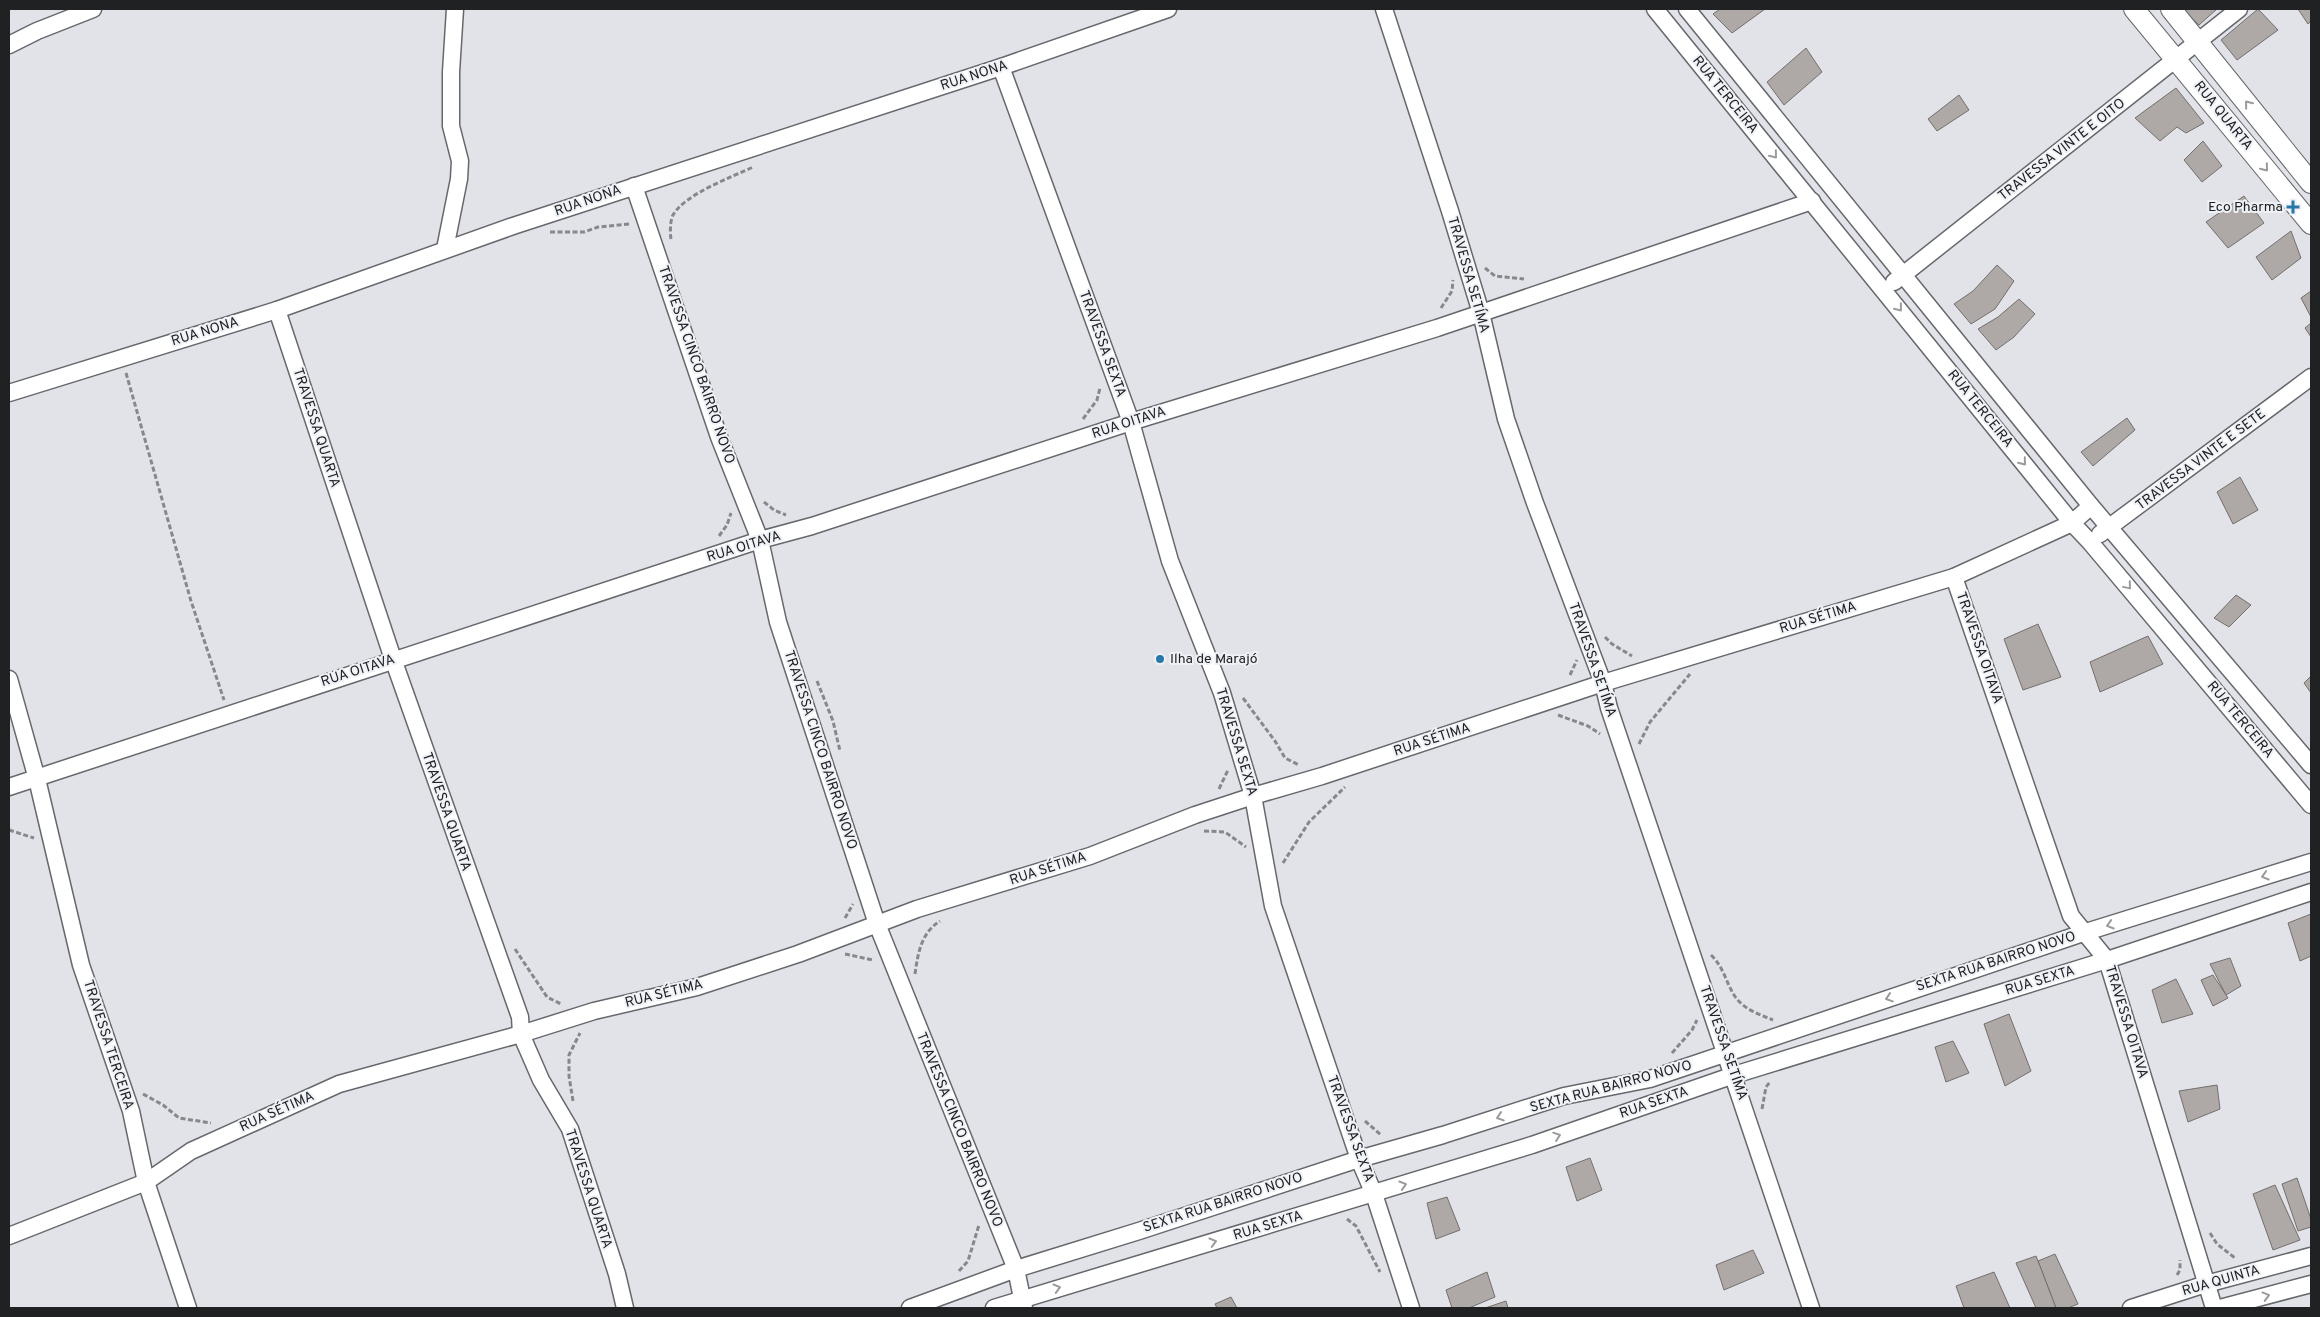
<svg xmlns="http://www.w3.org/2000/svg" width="2320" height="1317" font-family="Overpass,sans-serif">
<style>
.building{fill:#aea9a6;stroke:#746f6c}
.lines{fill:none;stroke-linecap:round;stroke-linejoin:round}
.minor-casing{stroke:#65686c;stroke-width:19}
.tertiary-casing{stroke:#65686c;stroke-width:22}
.path{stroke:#87888c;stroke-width:3;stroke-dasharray:5 2.5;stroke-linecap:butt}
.minor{stroke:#fff;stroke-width:16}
.tertiary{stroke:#fff;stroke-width:20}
.oneway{stroke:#9b9b9c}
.poi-dot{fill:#2777a9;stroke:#eef1f6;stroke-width:2}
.labels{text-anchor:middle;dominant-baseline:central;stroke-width:4;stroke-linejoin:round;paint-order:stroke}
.street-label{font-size:14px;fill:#202123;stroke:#eef1f6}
.poi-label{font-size:14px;fill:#202123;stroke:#eef1f6;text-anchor:end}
</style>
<rect width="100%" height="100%" fill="#e1e3e9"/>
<g class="building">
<polygon points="1720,9 1765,9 1732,33 1713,14"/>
<polygon points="2182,9 2217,9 2199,25"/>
<polygon points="2258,9 2278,30 2237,60 2221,40"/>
<polygon points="2298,9 2311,9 2311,21 2308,24"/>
<polygon points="1806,48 1822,72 1784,105 1767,82"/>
<polygon points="2176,88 2204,123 2186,133 2177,127 2160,141 2135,118"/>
<polygon points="1959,95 1969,110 1937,131 1928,119"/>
<polygon points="2203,141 2222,166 2202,182 2184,160"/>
<polygon points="2244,196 2264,223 2228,248 2206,222"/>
<polygon points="2291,231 2301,258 2272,280 2256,257"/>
<polygon points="1997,265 2014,281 1995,309 1971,324 1954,304 1973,291"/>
<polygon points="2311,291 2311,317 2301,298"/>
<polygon points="2019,299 2035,314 2014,337 1996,350 1978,329 1998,317"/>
<polygon points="2311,323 2311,337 2305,328"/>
<polygon points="2127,418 2135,430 2093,466 2081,452"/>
<polygon points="2240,477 2258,510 2233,524 2217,492"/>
<polygon points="2236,595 2251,605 2229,627 2214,618"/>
<polygon points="2038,624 2061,677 2023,690 2004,639"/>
<polygon points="2148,636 2163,664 2100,692 2090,662"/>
<polygon points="2311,676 2311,693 2304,683"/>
<polygon points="2311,914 2311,956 2300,961 2288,923"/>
<polygon points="2230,958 2241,986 2226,995 2210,964"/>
<polygon points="2213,975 2228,998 2213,1006 2201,980"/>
<polygon points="2176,979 2193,1014 2162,1023 2152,990"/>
<polygon points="2009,1014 2031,1071 2005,1086 1984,1024"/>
<polygon points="1953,1041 1969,1073 1946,1082 1935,1047"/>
<polygon points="2217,1085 2220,1109 2188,1122 2179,1091"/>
<polygon points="1590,1158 1602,1190 1577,1201 1566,1167"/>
<polygon points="2297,1178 2311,1219 2311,1227 2298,1231 2282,1184"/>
<polygon points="2275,1185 2300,1240 2273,1250 2253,1194"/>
<polygon points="1447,1197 1460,1230 1436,1239 1427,1203"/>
<polygon points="1753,1250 1764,1273 1724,1290 1716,1265"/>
<polygon points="2055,1254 2078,1304 2068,1308 2056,1308 2038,1261"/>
<polygon points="2036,1256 2038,1261 2056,1308 2036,1308 2016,1263"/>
<polygon points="1487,1272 1495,1297 1469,1308 1452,1308 1446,1290"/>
<polygon points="1994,1272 2010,1308 1964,1308 1956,1286"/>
<polygon points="1231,1297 1237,1308 1217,1308 1215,1304"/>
<polygon points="1506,1301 1508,1308 1485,1308"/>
</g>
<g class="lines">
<defs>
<g id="minor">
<polyline points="1384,9 1450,211 1481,313 1506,419 1535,503 1603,683 1609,708 1811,1308"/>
<polyline points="1655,9 2072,523 2090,542 2311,805"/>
<polyline points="1687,9 2091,506 2311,765"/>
<polyline points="9,45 37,31 93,9"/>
<polyline points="1001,67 1131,422 1170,561 1222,693 1253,796 1273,906 1359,1159 1374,1194 1411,1308"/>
<polyline points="634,186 719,437 760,540 778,622 877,924 1016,1269 1024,1308"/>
<polyline points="445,249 459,179 460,161 451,126 451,72 455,9"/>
<polyline points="1894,282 2239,9"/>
<polyline points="277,310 393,659 520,1017 521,1034 541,1080 570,1129 617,1274 625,1308"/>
<polyline points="9,393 277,310 513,226 1001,67 1168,9"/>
<polyline points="2100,534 2311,377"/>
<polyline points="1954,577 2071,916 2107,960 2214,1308"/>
<polyline points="9,679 37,779 81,965 131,1111 146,1182 188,1308"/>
<polyline points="9,787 760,540 812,526 1131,422 1437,328 1812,201"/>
<polyline points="9,1236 146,1182 191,1151 339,1084 521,1034 594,1011 697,987 798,954 917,909 1090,856 1195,815 1253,796 1322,776 1603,683 1954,577 2072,523 2091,506"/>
<polyline points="910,1308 1016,1269 1139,1231 1359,1159 1443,1135 1564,1096 1650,1079 2086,932 2311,862"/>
<polyline points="994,1308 1532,1145 1734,1075 2107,960 2311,892"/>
<polyline points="2131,1308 2206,1284 2311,1256"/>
<polyline points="2220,1308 2311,1284"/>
</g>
<g id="tertiary">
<polyline points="2134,9 2311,224"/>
<polyline points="2171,9 2311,183"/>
</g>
</defs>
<use href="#minor" class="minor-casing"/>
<use href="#tertiary" class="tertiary-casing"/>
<g class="path">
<polyline points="550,232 584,232 598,227 630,224"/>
<path d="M671,239c-1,-6 -1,-18 2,-24 12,-21 59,-38 80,-48"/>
<polyline points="1485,268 1495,276 1524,279"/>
<polyline points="1441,308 1452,291 1453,280"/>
<polyline points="126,373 191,601 224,700"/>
<polyline points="1083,419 1097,400 1100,388"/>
<polyline points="764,502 774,510 786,515"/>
<polyline points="719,536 727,525 731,513"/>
<polyline points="1605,637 1612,644 1632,656"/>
<polyline points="1570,675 1577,660"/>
<polyline points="817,681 833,721 840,751"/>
<polyline points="1243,698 1275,741 1285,758 1299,765"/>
<polyline points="1558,715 1588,726 1600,734"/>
<polyline points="1639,744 1650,722 1690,674"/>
<polyline points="1219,789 1228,770"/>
<polyline points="9,830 34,838"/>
<polyline points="1204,831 1225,832 1246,847"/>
<polyline points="1283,863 1309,822 1345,787"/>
<polyline points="845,918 853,904"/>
<polyline points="515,949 547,997 561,1004"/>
<polyline points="845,954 873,960"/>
<path d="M1711,955c12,11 15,27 23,40 9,14 24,19 39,25"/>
<path d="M915,974c3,-21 6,-41 25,-53"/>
<polyline points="1672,1053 1692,1030 1697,1020"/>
<polyline points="143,1094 163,1105 179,1118 211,1123"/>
<polyline points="573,1101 569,1076 569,1055 580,1033"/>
<polyline points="1762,1109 1766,1087 1770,1082"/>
<polyline points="1365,1121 1381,1135"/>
<polyline points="1347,1219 1356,1226 1380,1272"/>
<polyline points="2210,1233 2217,1244 2235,1258"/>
<polyline points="959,1271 968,1261 979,1225"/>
<polyline points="2177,1275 2180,1270 2180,1260"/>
</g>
<use href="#minor" class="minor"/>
<use href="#tertiary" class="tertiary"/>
</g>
<defs><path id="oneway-chevron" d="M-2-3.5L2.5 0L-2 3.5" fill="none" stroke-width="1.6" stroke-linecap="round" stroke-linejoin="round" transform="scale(1.25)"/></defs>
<g class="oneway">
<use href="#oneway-chevron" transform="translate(2248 104) rotate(-129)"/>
<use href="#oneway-chevron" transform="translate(1774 155) rotate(51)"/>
<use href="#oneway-chevron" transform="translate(2265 168) rotate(51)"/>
<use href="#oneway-chevron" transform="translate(1899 308) rotate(51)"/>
<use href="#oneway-chevron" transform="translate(2023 462) rotate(51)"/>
<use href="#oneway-chevron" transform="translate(2128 586) rotate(50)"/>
<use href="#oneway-chevron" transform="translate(2265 876) rotate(163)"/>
<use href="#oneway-chevron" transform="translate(2110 925) rotate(163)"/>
<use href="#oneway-chevron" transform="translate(1889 998) rotate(162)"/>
<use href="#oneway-chevron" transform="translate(1500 1117) rotate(162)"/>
<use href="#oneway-chevron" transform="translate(1557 1136) rotate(-19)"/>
<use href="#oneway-chevron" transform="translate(1403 1185) rotate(-17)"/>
<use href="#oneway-chevron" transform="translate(1213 1242) rotate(-16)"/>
<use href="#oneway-chevron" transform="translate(1057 1288) rotate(-16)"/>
<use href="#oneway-chevron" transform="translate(2266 1296) rotate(-15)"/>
</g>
<g class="poi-dot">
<path d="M2290.5 199.5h5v5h5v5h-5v5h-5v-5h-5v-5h5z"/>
<circle cx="1160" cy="659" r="5"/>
</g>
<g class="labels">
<g class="street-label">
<text transform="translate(974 76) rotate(-18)">RUA NONA</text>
<text transform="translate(1725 95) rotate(51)">RUA TERCEIRA</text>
<text transform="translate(2223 116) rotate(51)">RUA QUARTA</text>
<text transform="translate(2062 150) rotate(-38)">TRAVESSA VINTE E OITO</text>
<text transform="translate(588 201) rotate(-19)">RUA NONA</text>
<text transform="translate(1468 275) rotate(74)">TRAVESSA SETÍMA</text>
<text transform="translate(205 332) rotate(-17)">RUA NONA</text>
<text transform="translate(1102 344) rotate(70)">TRAVESSA SEXTA</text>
<text transform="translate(696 365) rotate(71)">TRAVESSA CINCO BAIRRO NOVO</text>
<text transform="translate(1980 409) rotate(51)">RUA TERCEIRA</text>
<text transform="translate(1129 423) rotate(-18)">RUA OITAVA</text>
<text transform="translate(316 428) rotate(72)">TRAVESSA QUARTA</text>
<text transform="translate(2201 460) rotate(-37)">TRAVESSA VINTE E SETE</text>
<text transform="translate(744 547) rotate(-17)">RUA OITAVA</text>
<text transform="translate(1818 618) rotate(-17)">RUA SÉTIMA</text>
<text transform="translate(1979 648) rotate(71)">TRAVESSA OITAVA</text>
<text transform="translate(1592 660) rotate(71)">TRAVESSA SETÍMA</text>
<text transform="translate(358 671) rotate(-18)">RUA OITAVA</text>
<text transform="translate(2240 720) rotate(50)">RUA TERCEIRA</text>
<text transform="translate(1432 740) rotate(-18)">RUA SÉTIMA</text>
<text transform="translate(1236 742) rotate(73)">TRAVESSA SEXTA</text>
<text transform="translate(820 750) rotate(72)">TRAVESSA CINCO BAIRRO NOVO</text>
<text transform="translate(446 812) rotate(71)">TRAVESSA QUARTA</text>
<text transform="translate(1048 869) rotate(-18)">RUA SÉTIMA</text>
<text transform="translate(1996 962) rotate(-18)">SEXTA RUA BAIRRO NOVO</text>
<text transform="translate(2040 981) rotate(-17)">RUA SEXTA</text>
<text transform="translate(664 994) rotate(-14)">RUA SÉTIMA</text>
<text transform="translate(2126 1022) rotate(73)">TRAVESSA OITAVA</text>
<text transform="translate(1723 1043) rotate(71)">TRAVESSA SETÍMA</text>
<text transform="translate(108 1045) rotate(72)">TRAVESSA TERCEIRA</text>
<text transform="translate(1611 1087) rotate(-15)">SEXTA RUA BAIRRO NOVO</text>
<text transform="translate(1654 1103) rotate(-19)">RUA SEXTA</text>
<text transform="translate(277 1112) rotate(-24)">RUA SÉTIMA</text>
<text transform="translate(1350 1129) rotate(70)">TRAVESSA SEXTA</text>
<text transform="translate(959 1130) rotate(68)">TRAVESSA CINCO BAIRRO NOVO</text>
<text transform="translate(588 1189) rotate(72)">TRAVESSA QUARTA</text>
<text transform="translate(1223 1203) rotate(-18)">SEXTA RUA BAIRRO NOVO</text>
<text transform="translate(1268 1226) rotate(-17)">RUA SEXTA</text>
<text transform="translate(2221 1281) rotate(-16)">RUA QUINTA</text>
</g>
<g class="poi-label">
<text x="2283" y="207">Eco Pharma</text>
<text x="1170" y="659" text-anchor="start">Ilha de Marajó</text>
</g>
</g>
<rect width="2320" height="1317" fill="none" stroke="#202123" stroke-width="20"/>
</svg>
